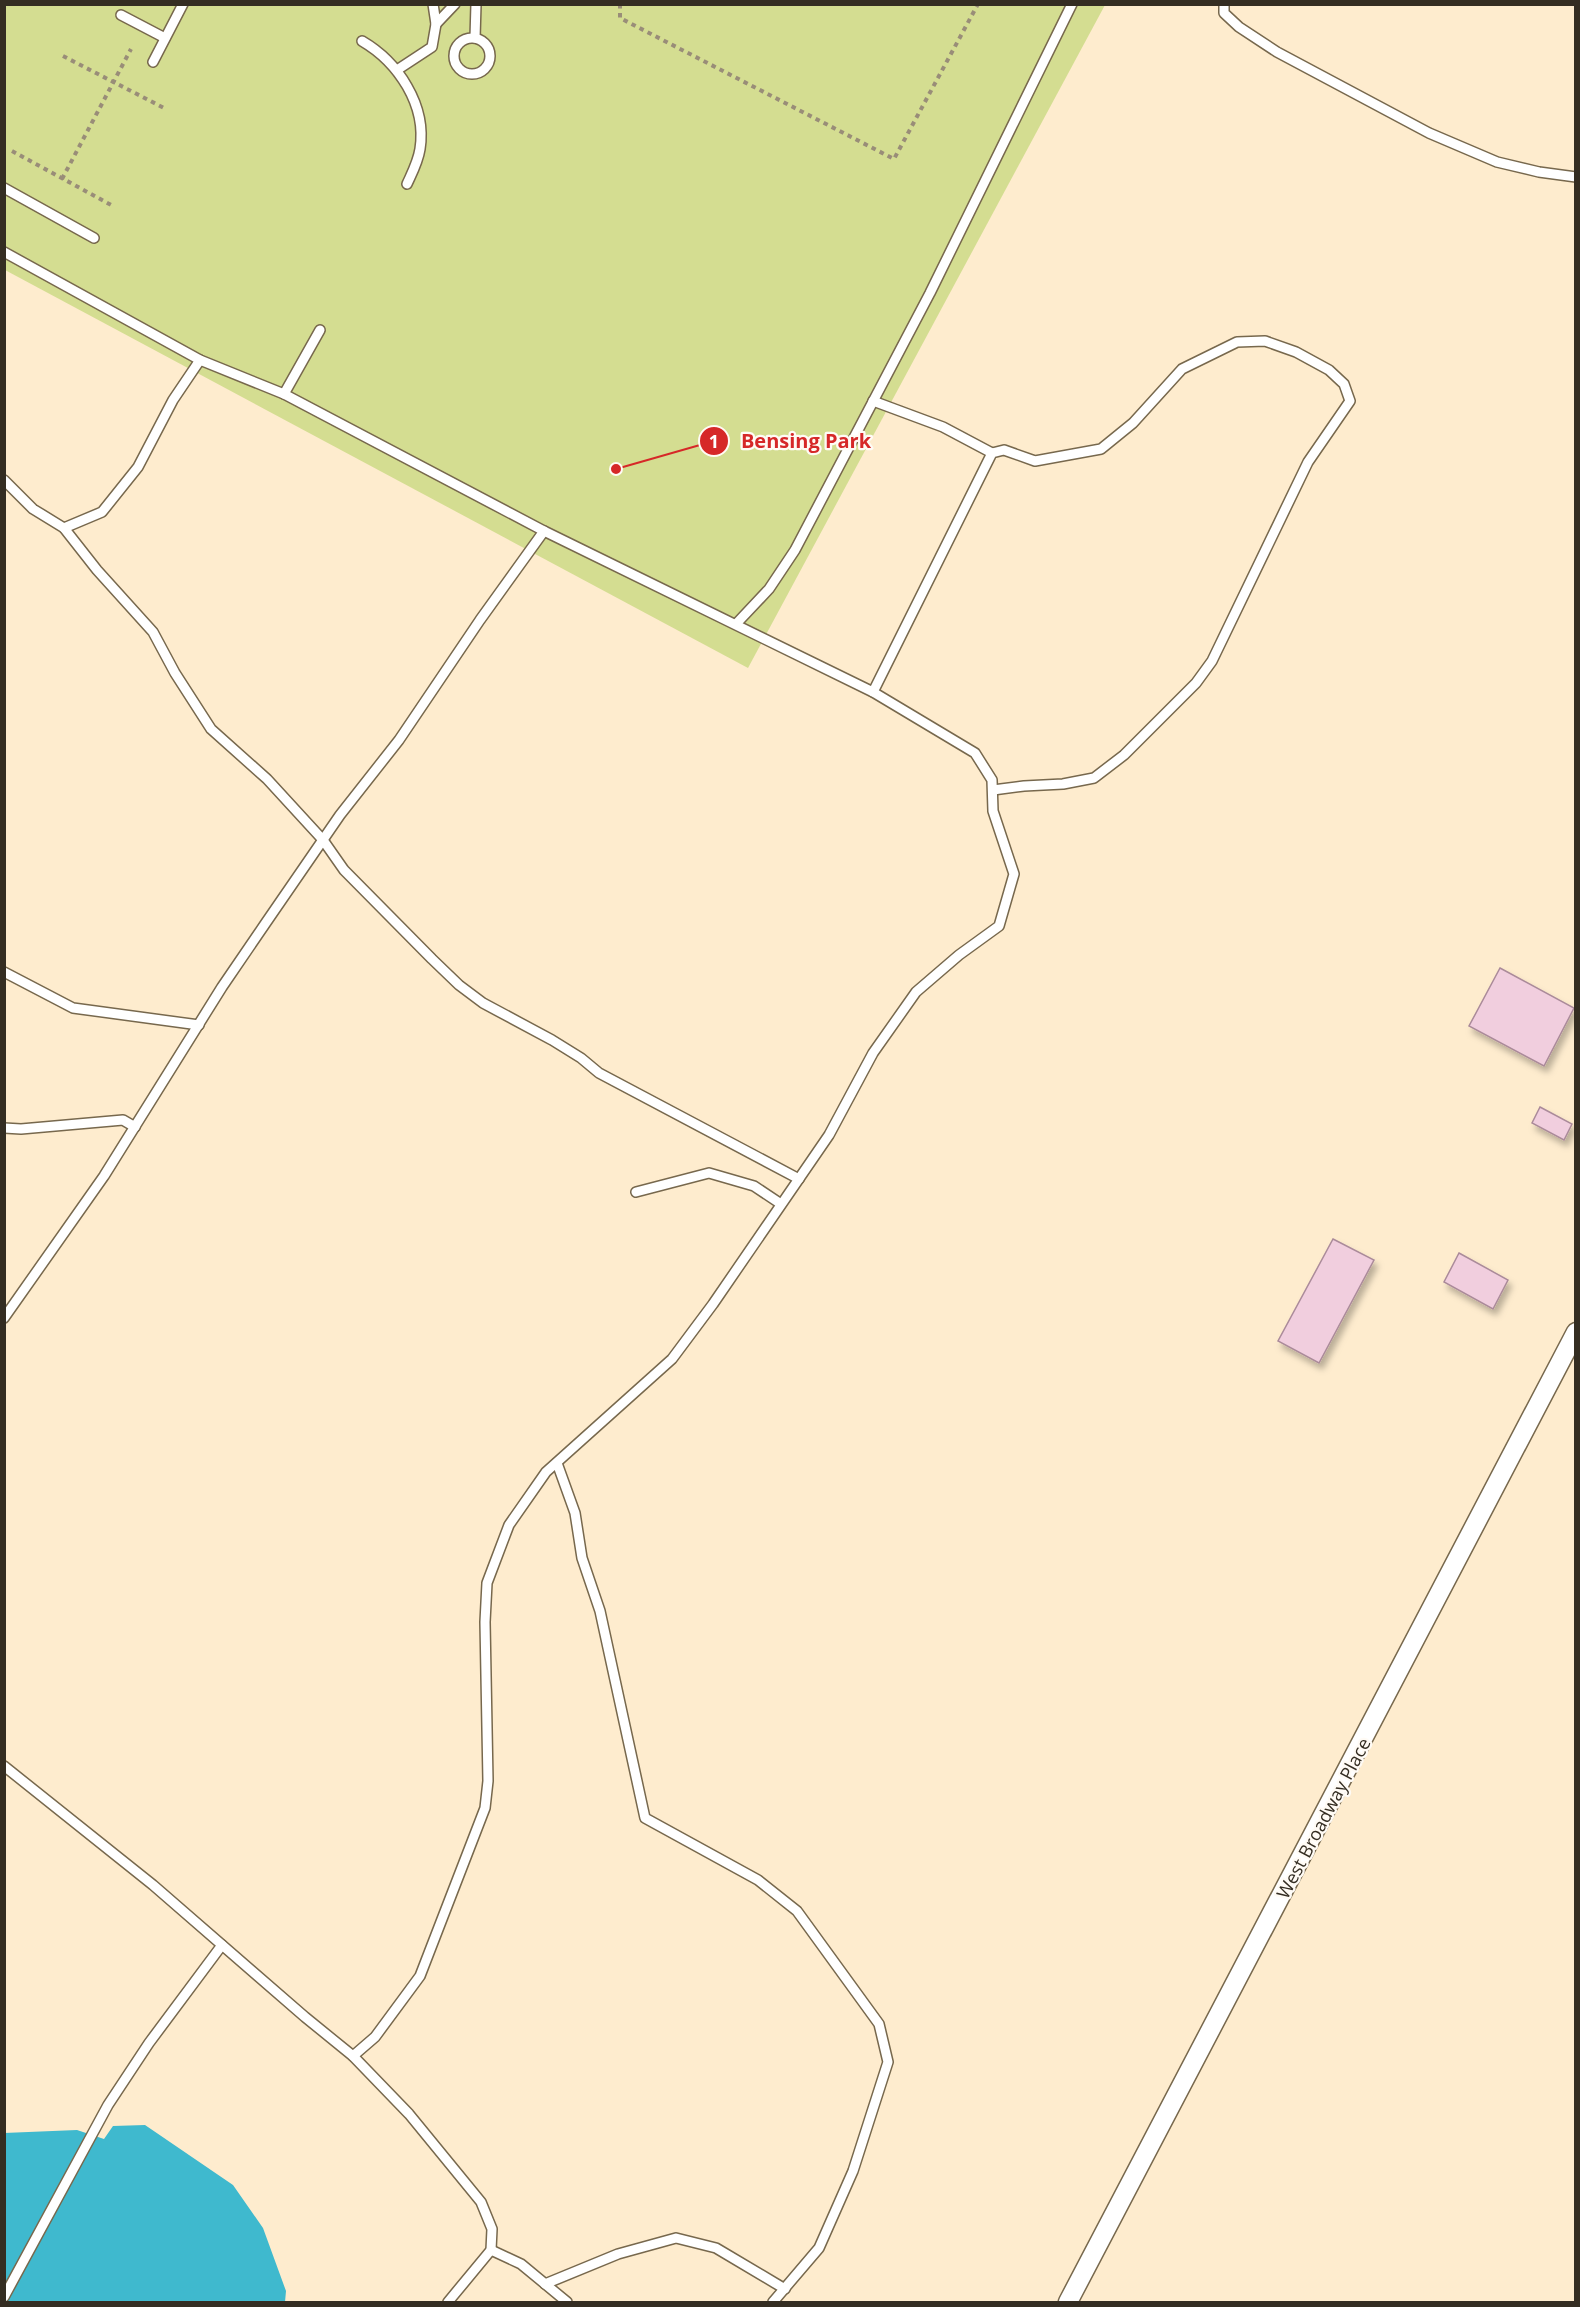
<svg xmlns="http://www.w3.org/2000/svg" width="1580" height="2307" font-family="'Open Sans',sans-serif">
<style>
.green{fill:#d4dd91}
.water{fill:#3fb9ce}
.building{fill:#f1cede;stroke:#ab8b9a;stroke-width:1.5;filter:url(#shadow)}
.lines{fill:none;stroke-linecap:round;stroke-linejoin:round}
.service-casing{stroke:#77684d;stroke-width:12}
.minor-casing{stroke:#77684d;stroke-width:21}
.path{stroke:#998d78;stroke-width:4;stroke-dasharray:4.5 4.5;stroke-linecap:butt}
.service{stroke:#fff;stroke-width:9}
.minor{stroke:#fff;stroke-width:18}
.labels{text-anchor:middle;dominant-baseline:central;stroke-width:4.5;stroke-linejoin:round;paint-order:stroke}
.street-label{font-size:18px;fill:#342d22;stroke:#fffbf5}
.leader{fill:none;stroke:#d62828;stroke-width:2}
.callout-dot{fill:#d62828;stroke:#fffbf5;stroke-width:2}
.mark-label{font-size:18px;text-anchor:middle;font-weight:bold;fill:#fff}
.callout-label{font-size:20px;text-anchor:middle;font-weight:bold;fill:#d62828;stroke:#fffbf5;stroke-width:4.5;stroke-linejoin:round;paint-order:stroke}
</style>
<defs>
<filter id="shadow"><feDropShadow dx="3.5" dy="6" stdDeviation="3" flood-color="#0004"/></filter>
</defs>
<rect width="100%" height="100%" fill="#feecce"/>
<polygon class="green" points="4,5 1105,5 748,668 5,270"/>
<polygon class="water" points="145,2125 233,2185 263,2228 286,2291 285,2302 5,2302 4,2133 77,2130 104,2139 113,2126"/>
<g class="building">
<polygon points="1500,968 1574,1008 1544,1066 1469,1026"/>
<polygon points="1540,1107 1572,1124 1564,1140 1532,1123"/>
<polygon points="1333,1239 1374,1260 1319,1363 1278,1341"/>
<polygon points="1459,1253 1508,1280 1493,1309 1444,1282"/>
</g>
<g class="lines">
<defs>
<g id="service">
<polyline points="1224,4 1224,13 1239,27 1277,52 1429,133 1497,162 1539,172 1576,177"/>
<polyline points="121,15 165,38"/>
<polyline points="436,24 455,4"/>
<circle cx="472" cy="56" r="18"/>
<polyline points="475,38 476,4"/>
<path d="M362,41c36,21 65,64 58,108 -2,13 -8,24 -13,35"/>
<polyline points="153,62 183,4"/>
<polyline points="397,70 432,47 436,24 433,4"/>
<polyline points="4,188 94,238"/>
<polyline points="4,252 200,360 284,394 544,531 873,692 975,753 992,780 993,811 1014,874 999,926 959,955 916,992 873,1053 829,1135 713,1304 672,1359 546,1472 509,1525 487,1583 485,1622 488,1781 485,1808 420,1976 375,2037 353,2056"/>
<polyline points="284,394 320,330"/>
<polyline points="873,401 943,427 992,453"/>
<polyline points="4,480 33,509 64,528 97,570 153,632 175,673 211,729 267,779 323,840 344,870 432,959 459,985 483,1003 552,1040 581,1058 599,1073 799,1179"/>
<polyline points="64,528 102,512 138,467 173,400 200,360"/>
<polyline points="736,624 769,589 795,550 930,293 1072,4"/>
<polyline points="873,692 992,453 1004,450 1035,461 1101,449 1133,423 1182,369 1237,342 1265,341 1296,352 1329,370 1344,384 1350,401 1308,462 1212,661 1196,683 1124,755 1094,778 1063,784 1024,786 993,790"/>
<polyline points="4,972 73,1008 199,1025"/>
<polyline points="4,1128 21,1129 123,1120 135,1127"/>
<polyline points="636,1192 709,1173 754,1186 781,1204"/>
<polyline points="4,1318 104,1176 222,987 265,924 340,815 399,740 480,620 544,531"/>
<polyline points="557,1463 575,1513 582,1558 600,1611 645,1818 758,1880 797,1911 879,2024 888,2062 853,2171 819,2248 773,2302"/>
<polyline points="4,1766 153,1885 305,2017 353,2056 409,2114 481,2202 492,2229 491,2250 448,2302"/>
<polyline points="491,2250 521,2264 567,2302"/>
<polyline points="545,2284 618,2254 676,2238 716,2248 785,2289"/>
<polyline points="4,2297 108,2105 149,2043 222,1945"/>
</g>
<polyline id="minor" points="1068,2302 1576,1332"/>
</defs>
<use href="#service" class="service-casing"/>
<use href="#minor" class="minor-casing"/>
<g class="path">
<polyline points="620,4 620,18 894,159 978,4"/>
<polyline points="63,56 164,108"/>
<polyline points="12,151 113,206"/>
<polyline points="62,179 131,49"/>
</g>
<use href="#service" class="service"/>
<use href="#minor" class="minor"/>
</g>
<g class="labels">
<g class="street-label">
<text transform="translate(1323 1818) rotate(-62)">West Broadway Place</text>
</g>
</g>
<path class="leader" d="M616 469L714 441"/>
<g class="callout-dot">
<circle cx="616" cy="469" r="6"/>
<circle cx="714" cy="441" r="15"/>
</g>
<g class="mark-label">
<text x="714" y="448">1</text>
</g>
<g class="callout-label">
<text x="806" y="448">Bensing Park</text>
</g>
<rect width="1580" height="2307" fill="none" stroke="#342d22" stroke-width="12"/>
</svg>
